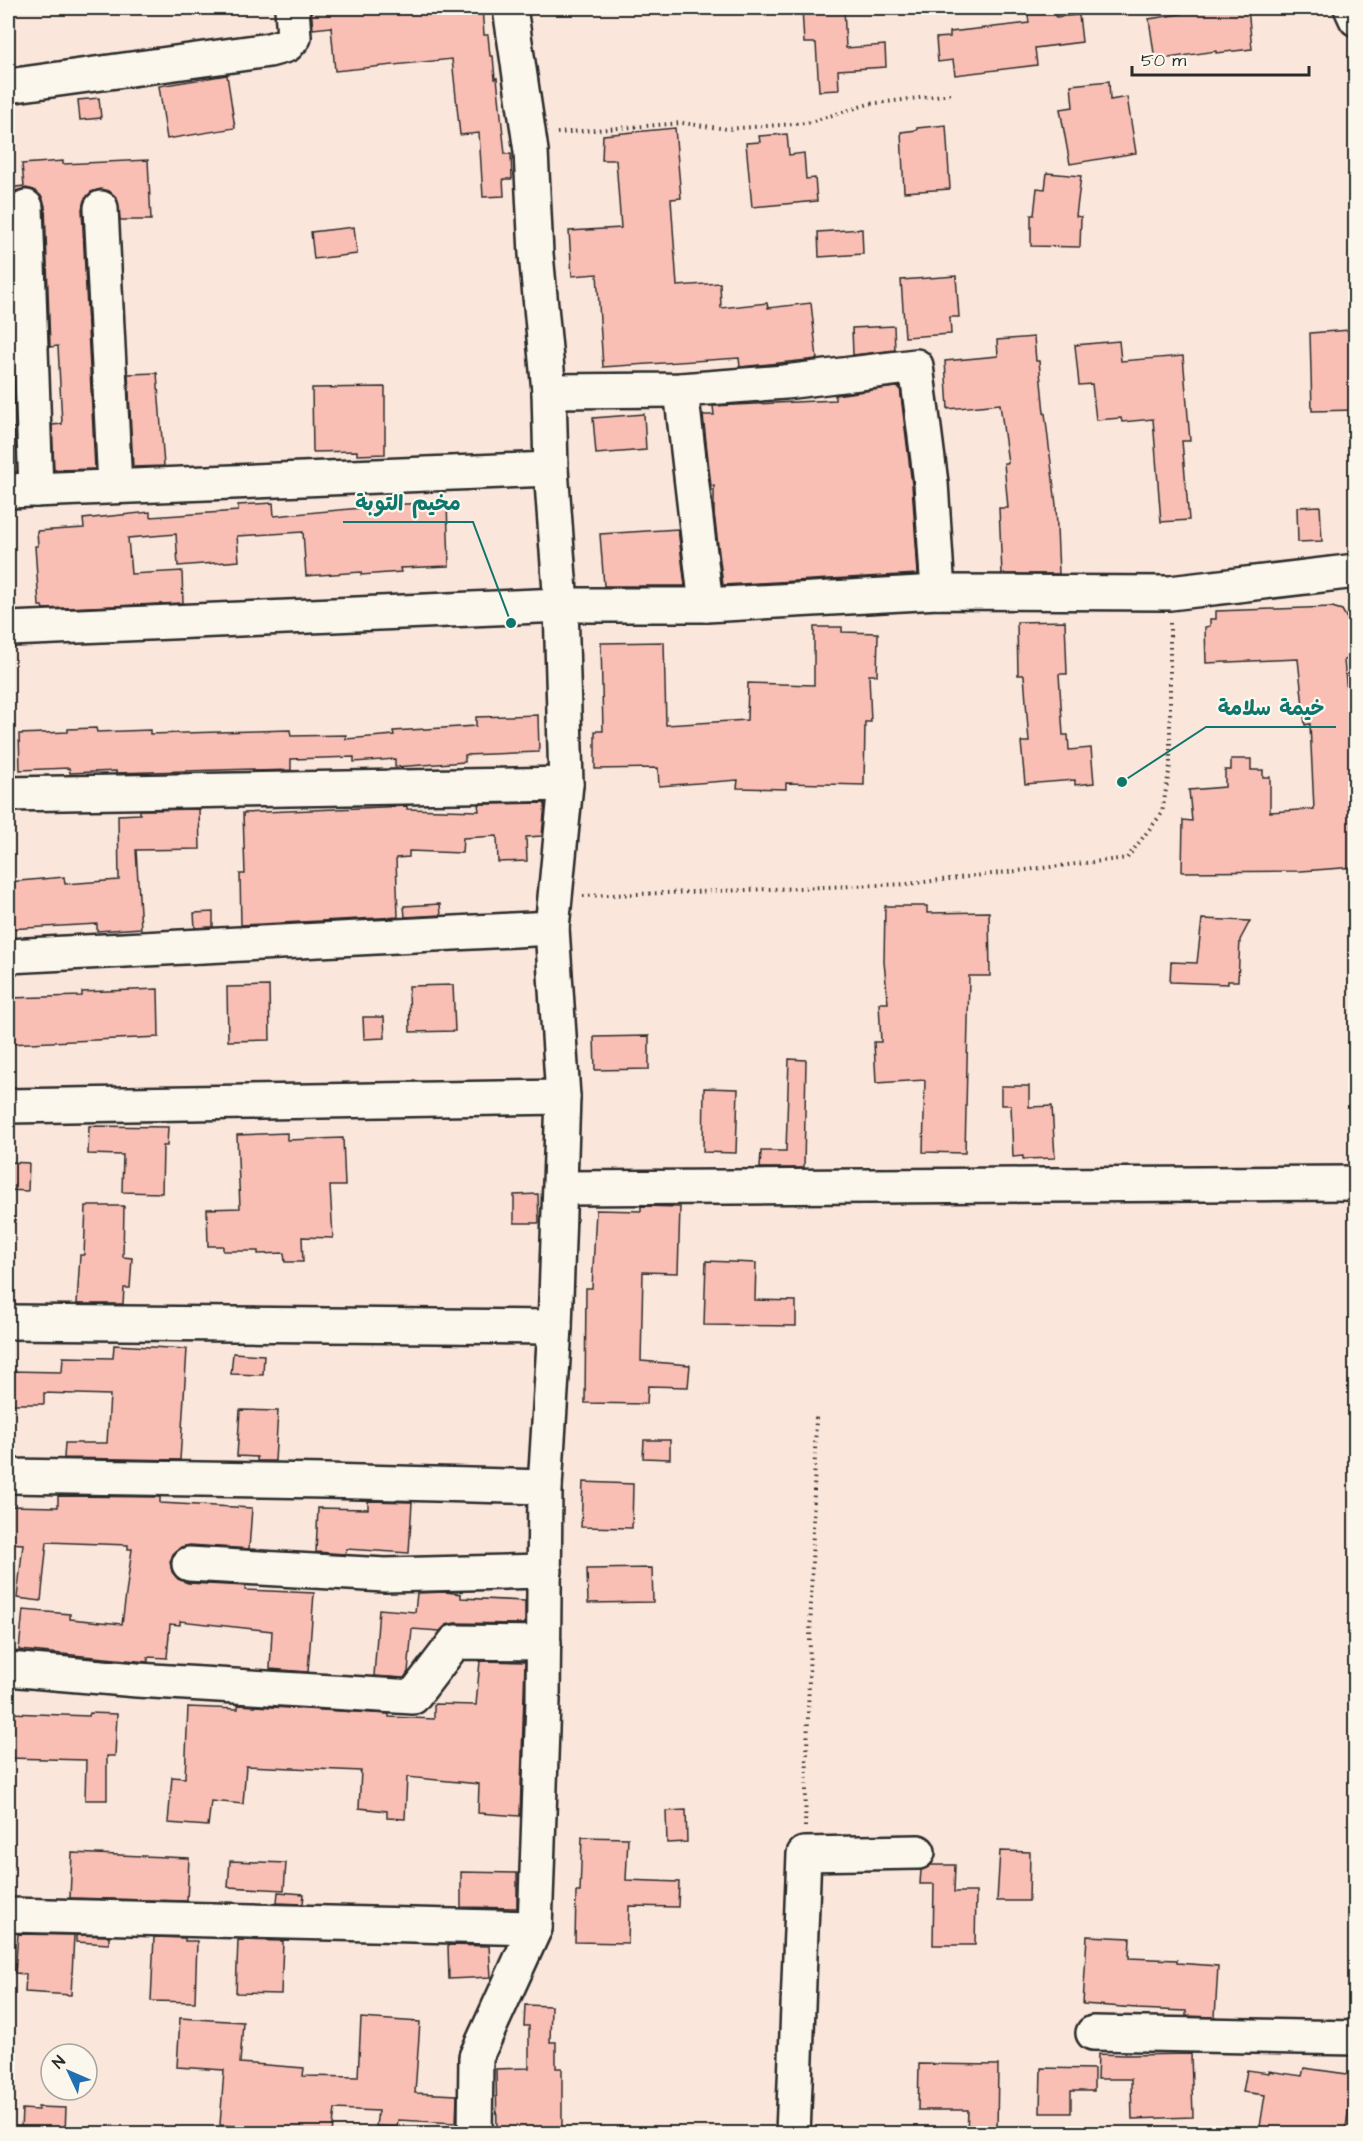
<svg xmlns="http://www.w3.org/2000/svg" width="1363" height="2141" font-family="'Architects Daughter','Playpen Sans Arabic',sans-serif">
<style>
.building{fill:#fabfb4;stroke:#2b2b2b;stroke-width:1.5}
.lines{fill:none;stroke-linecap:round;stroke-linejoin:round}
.minor-casing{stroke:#2b2b2b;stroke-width:38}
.path{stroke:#2b2b2b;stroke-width:4;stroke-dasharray:1.5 4.5;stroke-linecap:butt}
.minor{stroke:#fbf7ec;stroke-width:33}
.leader{fill:none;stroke:#0f766e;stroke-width:2}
.callout-dot{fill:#0f766e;stroke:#fbf7ec;stroke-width:2}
.callout-label{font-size:21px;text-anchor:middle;font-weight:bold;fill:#0f766e;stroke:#fbf7ec;stroke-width:4.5;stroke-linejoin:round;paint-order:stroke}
</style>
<rect width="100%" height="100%" fill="#fbe6db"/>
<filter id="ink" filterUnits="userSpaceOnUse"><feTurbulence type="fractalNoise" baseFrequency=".0167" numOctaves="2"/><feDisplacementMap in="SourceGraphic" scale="12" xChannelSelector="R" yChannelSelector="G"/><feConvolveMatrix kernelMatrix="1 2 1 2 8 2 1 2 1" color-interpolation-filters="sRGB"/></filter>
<g filter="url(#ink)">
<g class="building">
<polygon points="311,8 482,8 484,35 488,35 490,56 493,56 495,79 497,78 505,154 511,154 512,179 503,179 504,196 483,197 479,133 460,135 452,59 335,71 331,27 313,29"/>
<polygon points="802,8 844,8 846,48 885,45 886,67 838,70 839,90 819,91 816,43 804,43"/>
<polygon points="1027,8 1055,8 1056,17 1079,15 1082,42 1035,48 1037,65 955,75 953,60 938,62 936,38 950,37 950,32 1029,23"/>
<polygon points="1180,8 1248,8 1252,49 1216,53 1216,51 1155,60 1149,19 1181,14"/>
<polygon points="227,75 235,128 167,139 159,86"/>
<polygon points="1109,81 1110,100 1127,97 1136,153 1070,164 1060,109 1073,107 1071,85"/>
<polygon points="99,98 101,118 80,120 78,100"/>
<polygon points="946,125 950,189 904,192 901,132 917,130 917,128"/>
<polygon points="675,128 681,198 671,199 677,286 720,283 721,308 767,303 768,308 811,303 817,359 740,367 739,358 603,367 597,274 572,276 569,231 621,228 616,160 602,160 603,135"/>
<polygon points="787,134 789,155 804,153 806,179 815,178 817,201 752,207 746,143 760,142 759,136"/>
<polygon points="148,160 151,220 120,220 117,198 109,191 101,189 91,192 84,200 82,209 95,469 54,470 52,425 62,424 58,346 50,347 45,206 42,197 34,190 26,188 16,191 10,198 8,206 8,188 24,186 22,164 63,161 63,164"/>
<polygon points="1047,173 1081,176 1076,216 1081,217 1080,247 1031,246 1031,215 1034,215 1037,188 1045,189"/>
<polygon points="8,214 12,348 8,348"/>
<polygon points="354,227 357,254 314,259 311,232"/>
<polygon points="862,229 863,254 819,257 818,232"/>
<polygon points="956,276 959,317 950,317 951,334 905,337 901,280"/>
<polygon points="894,326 895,350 853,355 852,328"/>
<polygon points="1350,330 1356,337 1356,348 1351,354 1352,384 1356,389 1356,410 1312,411 1310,333"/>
<polygon points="1034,337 1036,361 1039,361 1044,413 1045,413 1056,505 1059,574 1002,574 999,508 1008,508 1004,463 1008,463 1000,404 948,409 945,361 998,356 997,340"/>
<polygon points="1119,341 1121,361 1183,356 1190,441 1182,441 1189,520 1161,522 1153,419 1122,422 1121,418 1096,420 1092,384 1079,385 1075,345"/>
<polygon points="157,373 164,466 133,467 128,374"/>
<polygon points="385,387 385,454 357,455 357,451 313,452 312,388"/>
<polygon points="896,387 900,388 912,485 918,574 723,585 714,513 714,486 711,486 703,415 714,415 713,406 835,400 835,395"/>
<polygon points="644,414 646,450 596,454 593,418"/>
<polygon points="8,428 15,428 17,472 8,472"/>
<polygon points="273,503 274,516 405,504 447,503 449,566 400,568 401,572 361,575 361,572 306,576 303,532 237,536 239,561 178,566 176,534 128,538 131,574 182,571 183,603 43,609 42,606 39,606 35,546 38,546 37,531 84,528 83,519 150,512 150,517 238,511 238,505"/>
<polygon points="1320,506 1322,541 1298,542 1297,507"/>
<polygon points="678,529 685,586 604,586 600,534"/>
<polygon points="1332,607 1342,610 1349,622 1353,659 1344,660 1351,737 1356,737 1356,867 1301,871 1182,872 1183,820 1192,821 1189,790 1225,787 1225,770 1231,770 1231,759 1251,759 1251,770 1263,770 1263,777 1270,777 1270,812 1314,809 1310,724 1305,725 1298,659 1206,663 1205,627 1210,626 1210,619 1216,619 1216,611"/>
<polygon points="1065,621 1067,674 1059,674 1063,735 1068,735 1069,750 1091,748 1094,783 1075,785 1075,780 1025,784 1021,742 1029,742 1024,675 1018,675 1017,622"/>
<polygon points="814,627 842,627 842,632 878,633 877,675 869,675 871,722 865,722 864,785 786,783 786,789 737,788 738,780 659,786 658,768 595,769 595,731 603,731 601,643 664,642 666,725 747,720 748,683 814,685"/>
<polygon points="538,715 539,752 465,755 465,762 395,767 395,759 354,762 354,757 291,759 291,770 254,771 254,769 116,773 116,771 70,773 69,768 20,770 19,734 68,732 68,729 96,728 97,732 150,730 150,734 290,730 291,736 346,735 346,739 394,735 393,731 476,726 476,717"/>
<polygon points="545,803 542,836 526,837 527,861 498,862 497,836 463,838 462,853 409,851 409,857 396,858 398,917 241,925 240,874 245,874 243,813 407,806 407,809 479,811 478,804"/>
<polygon points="199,809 200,849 136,850 141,928 97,931 97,924 8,929 8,882 64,877 65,884 119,880 118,815 140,814 140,810"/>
<polygon points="440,904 441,915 405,917 404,906"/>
<polygon points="885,906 927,906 927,913 989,912 990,976 969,976 965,1153 923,1152 925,1080 876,1083 874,1042 881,1042 879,1003 888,1003 884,962"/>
<polygon points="213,912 213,927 195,928 194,913"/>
<polygon points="1202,919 1250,921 1240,940 1238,981 1228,981 1228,984 1170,982 1171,962 1197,963"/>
<polygon points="453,985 455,1031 410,1032 409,986"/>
<polygon points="269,986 270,1040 228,1041 227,987"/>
<polygon points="158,989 159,1037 8,1044 8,998 82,996 82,992"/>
<polygon points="363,1017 384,1017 385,1038 364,1039"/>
<polygon points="649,1036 649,1069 595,1070 594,1037"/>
<polygon points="789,1059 806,1060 804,1168 760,1168 761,1151 786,1151"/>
<polygon points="1001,1086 1029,1086 1029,1107 1052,1106 1055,1158 1023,1159 1023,1156 1013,1157 1011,1105 1001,1105"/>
<polygon points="704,1088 738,1089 736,1153 703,1152"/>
<polygon points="89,1126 168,1127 167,1146 163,1146 162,1193 122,1192 123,1155 88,1154"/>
<polygon points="287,1133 287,1140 343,1138 345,1186 330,1186 333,1238 302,1237 303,1262 285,1262 284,1253 258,1254 258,1251 223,1251 223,1246 208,1246 207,1209 240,1208 237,1135"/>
<polygon points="8,1162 29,1163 28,1191 8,1190"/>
<polygon points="538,1194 539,1223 514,1223 514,1195"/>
<polygon points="86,1206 124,1206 123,1257 132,1258 130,1288 124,1288 123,1304 77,1304 80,1255 84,1255"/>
<polygon points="641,1206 680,1207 678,1273 643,1272 641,1361 690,1365 688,1387 648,1386 647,1404 585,1403 586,1288 592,1288 596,1210 641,1211"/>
<polygon points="706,1261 756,1263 755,1300 796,1301 796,1326 704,1325"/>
<polygon points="114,1345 187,1349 180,1460 64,1458 65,1443 107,1443 110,1395 44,1393 44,1404 8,1404 9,1371 62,1372 63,1357 113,1358"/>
<polygon points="233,1353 264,1355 263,1375 231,1374"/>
<polygon points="240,1410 278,1411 275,1461 257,1461 257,1457 237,1456"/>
<polygon points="644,1440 670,1440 670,1459 643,1458"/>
<polygon points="583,1482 633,1484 632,1528 581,1527"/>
<polygon points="58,1496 160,1497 160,1503 252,1508 249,1549 190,1545 181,1547 173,1554 170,1562 172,1572 178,1579 188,1583 246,1586 245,1590 314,1593 308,1672 270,1669 272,1631 180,1621 180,1625 170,1624 167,1658 148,1657 148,1662 19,1650 23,1610 70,1614 70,1619 122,1624 132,1549 128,1549 128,1545 47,1542 41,1601 17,1598 23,1544 8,1543 8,1506 58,1507"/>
<polygon points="368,1501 412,1502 409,1553 346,1549 345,1554 316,1552 318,1508 368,1509"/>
<polygon points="652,1568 653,1602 588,1603 587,1569"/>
<polygon points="446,1592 461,1594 461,1598 525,1601 525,1624 455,1623 446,1625 440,1631 412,1629 408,1672 404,1678 374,1676 379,1609 415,1612 417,1593"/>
<polygon points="480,1661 525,1662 520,1816 478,1813 479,1784 407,1777 405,1819 387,1818 387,1811 359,1808 361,1771 246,1766 243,1804 211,1801 208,1826 168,1823 172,1777 185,1778 188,1707 238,1709 238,1705 389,1714 389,1717 434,1719 434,1704 476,1705"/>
<polygon points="10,1713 89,1716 90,1713 117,1714 115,1756 107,1756 107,1800 85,1800 86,1760 8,1758"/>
<polygon points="686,1810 687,1842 667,1843 666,1811"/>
<polygon points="582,1837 628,1838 626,1880 679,1882 678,1907 629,1906 628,1943 575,1942 576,1892 580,1892"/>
<polygon points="1000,1851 1030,1852 1029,1901 997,1901"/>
<polygon points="72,1853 189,1858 187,1901 70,1898"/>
<polygon points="230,1861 286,1863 284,1890 228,1887"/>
<polygon points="931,1865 955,1865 954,1892 976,1892 975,1945 933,1945 934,1884 920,1884 921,1870"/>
<polygon points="461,1872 517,1873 517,1908 461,1907"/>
<polygon points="278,1892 304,1894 303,1904 277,1903"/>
<polygon points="18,1934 74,1935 71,1995 25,1992 26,1974 15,1973"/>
<polygon points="76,1935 109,1936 109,1944 76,1942"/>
<polygon points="1087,1936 1130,1938 1129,1958 1177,1960 1177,1963 1218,1966 1215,2017 1186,2016 1186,2011 1136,2009 1136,2008 1083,2004"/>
<polygon points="154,1937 185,1938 185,1941 197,1941 195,2002 151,2001"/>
<polygon points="238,1940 283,1941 281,1994 236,1993"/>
<polygon points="448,1945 489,1946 491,1977 449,1979"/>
<polygon points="525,2005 551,2006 550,2042 556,2042 556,2068 562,2068 562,2133 497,2133 496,2069 529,2068 529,2026 524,2026"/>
<polygon points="180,2018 243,2022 240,2063 304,2068 303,2076 358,2077 361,2018 420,2022 415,2093 457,2095 456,2123 398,2120 397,2127 376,2126 378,2111 335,2109 332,2133 294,2133 294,2130 220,2125 224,2070 177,2067"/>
<polygon points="1098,2054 1125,2055 1191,2054 1193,2117 1132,2119 1131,2079 1097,2079"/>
<polygon points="919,2064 998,2065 997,2133 967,2133 968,2110 918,2110"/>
<polygon points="1041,2068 1094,2069 1094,2091 1071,2091 1071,2113 1040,2113"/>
<polygon points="1304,2068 1354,2075 1345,2133 1259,2133 1265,2095 1243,2092 1247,2070 1269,2073 1269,2071 1302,2076"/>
<polygon points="38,2107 66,2108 65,2132 21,2130 22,2109 38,2110"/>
</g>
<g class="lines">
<defs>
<g id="minor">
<polyline points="1351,8 1356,19"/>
<polyline points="8,86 269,50 287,45 294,37 292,8"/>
<polyline points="26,207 36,490"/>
<polyline points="101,208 115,486"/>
<polyline points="681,390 706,605"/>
<polyline points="549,391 681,390 785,382 916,366 931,483 938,592"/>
<polyline points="8,491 551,469"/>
<polyline points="10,629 561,605 706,605 938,592 1170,593 1356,571"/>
<polyline points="8,794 566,784"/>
<polyline points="8,956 552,928"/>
<polyline points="8,1106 563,1097"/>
<polyline points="561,1188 1356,1183"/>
<polyline points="8,1322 555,1327"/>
<polyline points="8,1476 325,1481 545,1487"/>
<polyline points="189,1564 385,1575 545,1571"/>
<polyline points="8,1669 137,1680 413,1697 455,1642 544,1643"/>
<polyline points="8,1915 535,1928"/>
<polyline points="1093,2033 1356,2038"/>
<polyline points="475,2134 476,2057 535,1928 543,1700 545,1487 555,1327 563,1097 552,928 566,784 561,605 551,469 549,391 536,254 531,151 510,8"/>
<polyline points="793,2134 804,1854 918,1852"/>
</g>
</defs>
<use href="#minor" class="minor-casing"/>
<g class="path">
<polyline points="557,133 682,123 727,129 807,123 869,104 952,94"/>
<polyline points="583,896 907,884 1127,858 1162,813 1170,766 1170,620"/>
<polyline points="805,1827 816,1416"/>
</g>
<use href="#minor" class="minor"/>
</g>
</g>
<path class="leader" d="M511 623L473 522H343M1122 782L1206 727H1336"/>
<g class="callout-dot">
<circle cx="511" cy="623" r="6"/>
<circle cx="1122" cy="782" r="6"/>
</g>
<g class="callout-label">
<text x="408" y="510">مخيم التوبة</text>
<text x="1271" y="715">خيمة سلامة</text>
</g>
<rect width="1363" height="2141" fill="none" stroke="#fbf7ec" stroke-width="30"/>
<rect x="15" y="15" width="1333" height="2111" fill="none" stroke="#2b2b2b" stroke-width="2" filter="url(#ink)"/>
<g transform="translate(69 2072) rotate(314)"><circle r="28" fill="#fbf7ec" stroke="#a8a59f" stroke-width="1.5"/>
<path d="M0-4.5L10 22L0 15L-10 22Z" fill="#1f6fb2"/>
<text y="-9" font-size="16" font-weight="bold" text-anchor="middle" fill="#2b2b2b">N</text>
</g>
<path d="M1132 66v9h177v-9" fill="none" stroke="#2b2b2b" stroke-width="3"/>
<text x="1141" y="66" font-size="18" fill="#2b2b2b" stroke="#fbf7ec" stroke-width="4.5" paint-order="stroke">50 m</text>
</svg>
